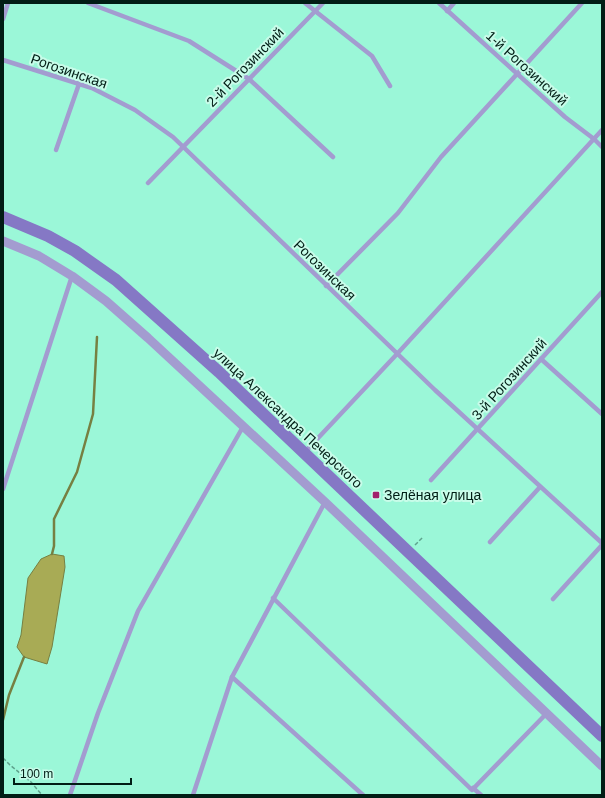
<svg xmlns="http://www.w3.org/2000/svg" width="605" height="798" font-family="Helvetica,sans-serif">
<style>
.water{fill:#a8ab55;stroke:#768042}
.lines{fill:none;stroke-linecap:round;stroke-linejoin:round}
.stream{stroke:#768042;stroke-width:2.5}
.path{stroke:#5fa38d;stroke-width:1.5;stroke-dasharray:4 2;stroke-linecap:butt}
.lane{stroke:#a39cd0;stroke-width:4.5}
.street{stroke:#a39cd0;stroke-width:9}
.secondary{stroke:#8578c5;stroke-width:12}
.poi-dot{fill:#a21e6b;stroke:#c8fce9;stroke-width:1.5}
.labels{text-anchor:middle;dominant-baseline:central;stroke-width:4;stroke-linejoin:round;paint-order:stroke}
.street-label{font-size:14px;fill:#011d15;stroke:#c8fce9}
.poi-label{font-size:14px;fill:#011d15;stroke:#c8fce9;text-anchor:start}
</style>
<rect width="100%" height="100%" fill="#9bf7d8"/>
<polygon class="water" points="52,554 64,556 65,567 52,647 47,664 24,657 17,647 21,635 28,578 41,559"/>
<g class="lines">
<g class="stream">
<polyline points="52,554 54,546 54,519 77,472 93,414 97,337"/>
<polyline points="3,720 9,695 24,657"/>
</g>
<g class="path">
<polyline points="415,545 423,537"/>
<polyline points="3,758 10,765 31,782 42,795"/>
</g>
<g class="lane">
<polyline points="88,3 189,41 249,79 333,157"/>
<polyline points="305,3 372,56 390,86"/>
<polyline points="439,3 565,117 594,139 602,147"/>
<polyline points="447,11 454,3"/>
<polyline points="3,19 8,3"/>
<polyline points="3,60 92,88 135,110 173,137 435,390 602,543"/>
<polyline points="56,150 79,84"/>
<polyline points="148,183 323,3"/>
<polyline points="326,286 398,213 441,157 582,3"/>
<polyline points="541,359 602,414"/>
<polyline points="304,453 397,354 602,130"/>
<polyline points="431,480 602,292"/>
<polyline points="3,489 72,276"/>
<polyline points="490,542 540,487"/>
<polyline points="273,598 472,790 547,713"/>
<polyline points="553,599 602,545"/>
<polyline points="232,677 363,795"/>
<polyline points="473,788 481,795"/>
<polyline points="70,795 98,713 138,611 244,425"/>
<polyline points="193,795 232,677 325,502"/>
</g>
<polyline class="street" points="3,241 39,256 72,276 106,301 148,338 325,502 602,766"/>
<polyline class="secondary" points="3,217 48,236 75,251 116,280 219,372 602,736"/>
</g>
<rect class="poi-dot" x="372" y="491" width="8" height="8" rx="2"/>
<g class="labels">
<g class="street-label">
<text transform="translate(245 67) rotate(-46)">2-й Рогозинский</text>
<text transform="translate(527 68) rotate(42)">1-й Рогозинский</text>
<text transform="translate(69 71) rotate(19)">Рогозинская</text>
<text transform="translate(325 270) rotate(44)">Рогозинская</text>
<text transform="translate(509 379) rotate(-48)">3-й Рогозинский</text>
<text transform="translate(288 418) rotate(43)">улица Александра Печерского</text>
</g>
<g class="poi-label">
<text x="384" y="495">Зелёная улица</text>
</g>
</g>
<rect width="605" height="798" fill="none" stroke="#011d15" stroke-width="8"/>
<path d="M14 778v6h117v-6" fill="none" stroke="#011d15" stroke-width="2"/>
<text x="20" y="778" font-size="12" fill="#011d15" stroke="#c8fce9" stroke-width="3" paint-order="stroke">100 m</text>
</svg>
